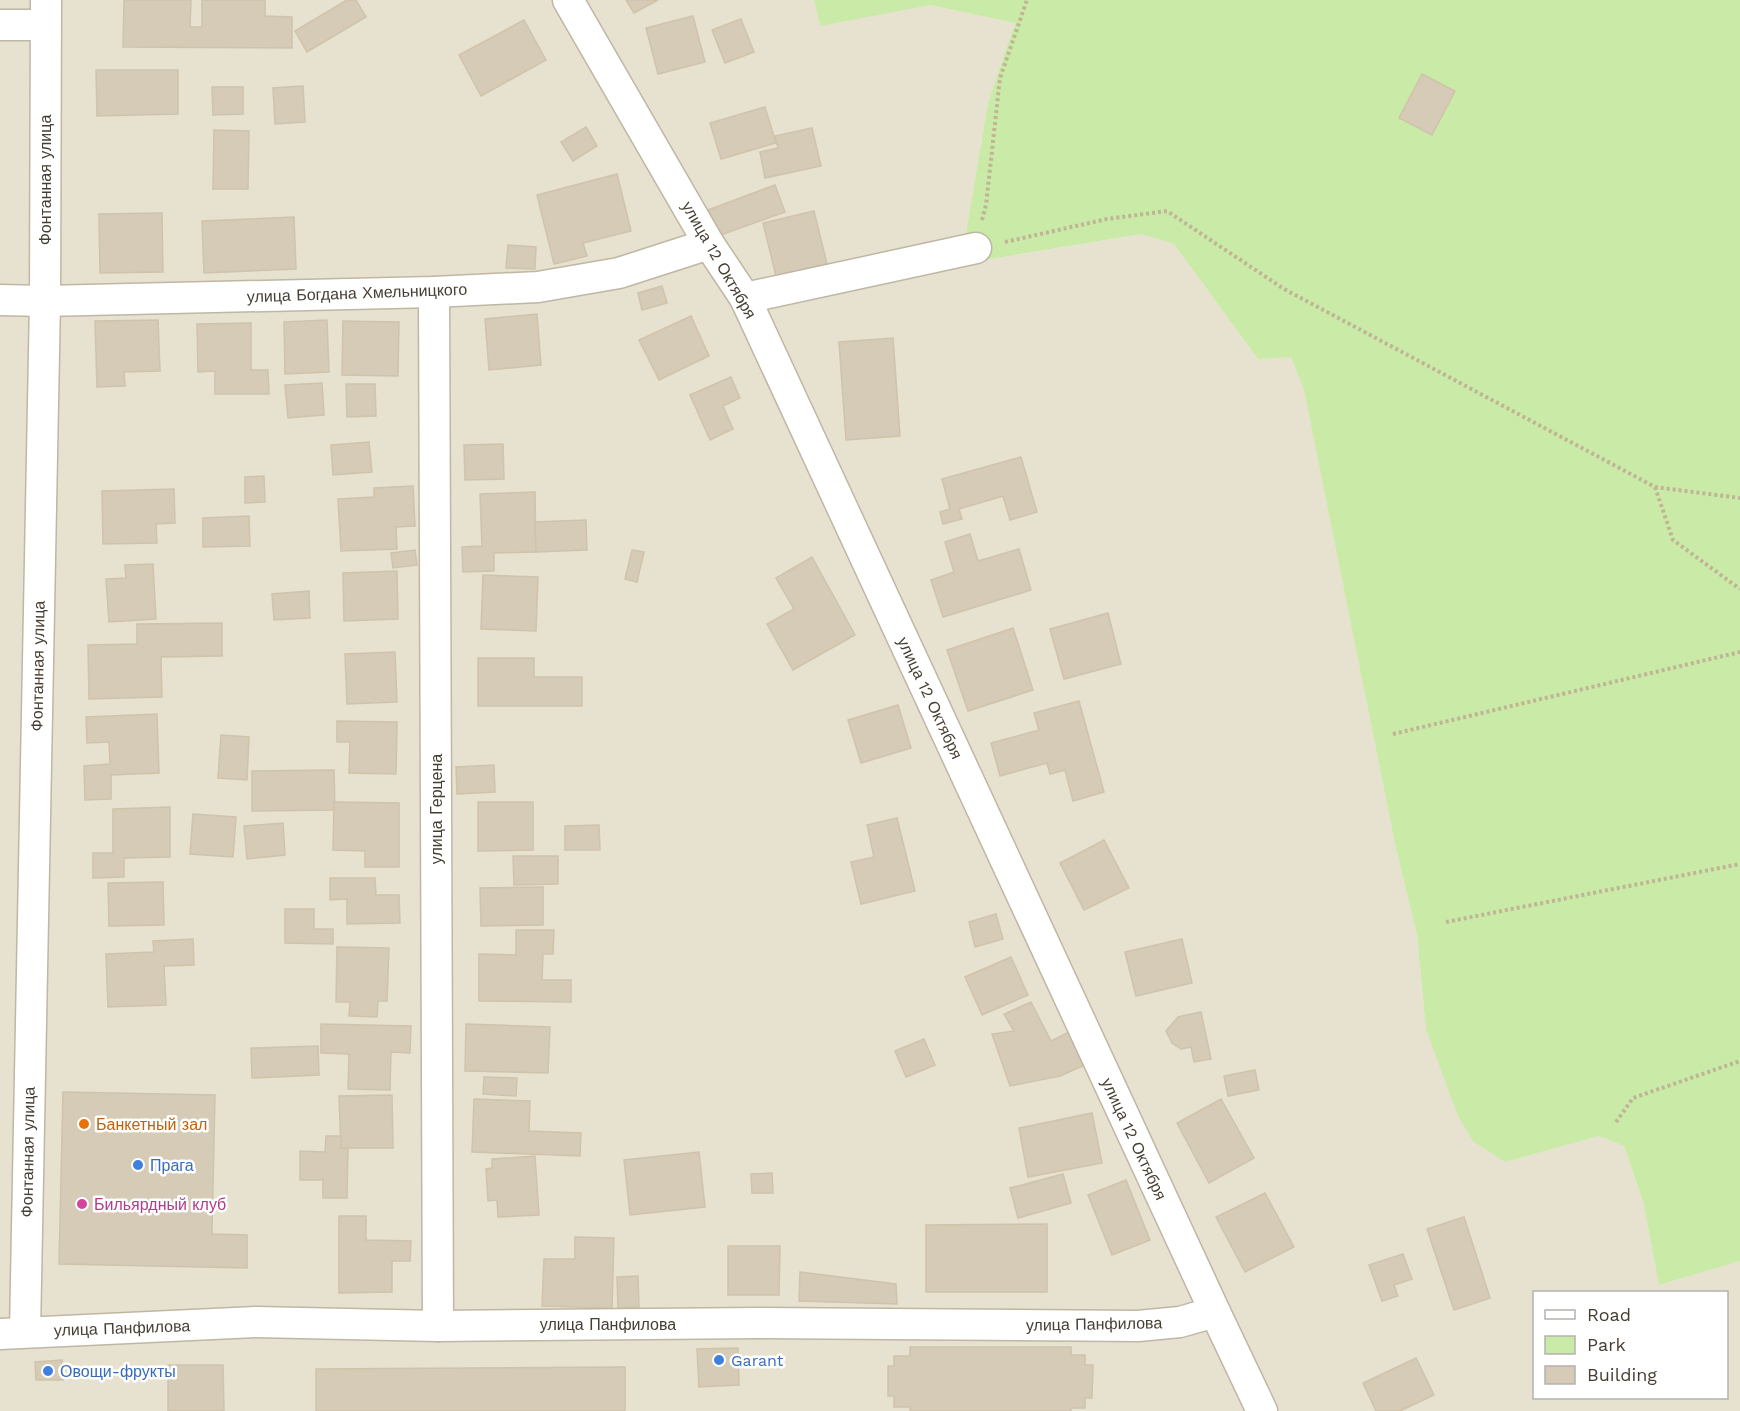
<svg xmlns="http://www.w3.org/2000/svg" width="1740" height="1411" font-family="'Work Sans',sans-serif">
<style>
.residential{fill:#e7e1d0;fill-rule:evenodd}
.green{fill:#c9eba7}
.building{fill:#d5cbb7;stroke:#d0c3aa;stroke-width:1.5}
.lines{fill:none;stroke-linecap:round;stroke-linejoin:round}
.minor-casing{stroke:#bfb7a4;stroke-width:33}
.path{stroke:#c1b495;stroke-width:4;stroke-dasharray:3 3;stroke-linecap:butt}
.minor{stroke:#fff;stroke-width:30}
.food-dot{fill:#e8710a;stroke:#fff;stroke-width:2}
.shop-dot{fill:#3f7fe0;stroke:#fff;stroke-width:2}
.hotel-dot{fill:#d1479c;stroke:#fff;stroke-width:2}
.labels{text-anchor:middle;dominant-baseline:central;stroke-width:5;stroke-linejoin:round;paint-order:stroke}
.street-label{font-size:16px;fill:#453e32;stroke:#fff}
.food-label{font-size:16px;fill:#c56008;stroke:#fff;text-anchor:start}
.shop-label{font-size:16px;fill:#366cbe;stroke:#fff;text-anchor:start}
.hotel-label{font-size:16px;fill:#b23c85;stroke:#fff;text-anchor:start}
</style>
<rect width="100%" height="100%" fill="#f3efe2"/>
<path class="residential" d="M0,0h814l6,25 56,-14 54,-6 85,18 -27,80 -26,161 179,-30 33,10 84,115 33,-2 13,33 92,459 21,86 9,94 79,133 94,-26 25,10 19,55 16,84 81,-24v150h-1740zM1534,1292h192v106h-192z"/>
<polygon class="green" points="814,0 1740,0 1740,1261 1659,1285 1643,1201 1624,1146 1599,1136 1505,1162 1473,1141 1458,1116 1426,1029 1417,935 1396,849 1304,390 1291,357 1258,359 1174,244 1141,234 961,264 988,103 1015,23 930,5 820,26"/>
<g class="building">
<polygon points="124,0 191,0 190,27 202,27 202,0 265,0 265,16 292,17 292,48 123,47"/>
<polygon points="347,0 356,0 366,17 307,52 295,31"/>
<polygon points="626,0 658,0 634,13"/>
<polygon points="693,16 705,62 658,74 646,28"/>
<polygon points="741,19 754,52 725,63 712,30"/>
<polygon points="524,20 546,60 481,96 459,55"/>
<polygon points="96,70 178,70 178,114 97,116"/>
<polygon points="1422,74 1455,91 1432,135 1399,118"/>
<polygon points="303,86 305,122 275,124 273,88"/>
<polygon points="212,87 243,87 243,114 213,115"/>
<polygon points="765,107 776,143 721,159 710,123"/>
<polygon points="586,127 597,146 573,161 561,142"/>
<polygon points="812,128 821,166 765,178 760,152 778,148 775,136"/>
<polygon points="214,130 249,131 248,189 213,189"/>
<polygon points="617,174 631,231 583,243 587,256 554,264 537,195"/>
<polygon points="775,185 785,212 718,236 708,210"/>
<polygon points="814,211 827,264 776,276 763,223"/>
<polygon points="162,213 163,272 100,273 99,214"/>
<polygon points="294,217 296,269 204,273 202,221"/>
<polygon points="508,245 536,247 535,269 506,268"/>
<polygon points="662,286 667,303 642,310 638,293"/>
<polygon points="537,314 541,365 489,370 485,319"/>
<polygon points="691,316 709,356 659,380 639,340"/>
<polygon points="158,320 160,371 124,372 125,386 97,387 95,321"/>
<polygon points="327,320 329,372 285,374 284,322"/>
<polygon points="343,321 399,322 398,376 342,375"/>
<polygon points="251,323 251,370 268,370 269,394 215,394 215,371 198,372 197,324"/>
<polygon points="893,338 900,436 846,440 839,342"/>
<polygon points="731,377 740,398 723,406 733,429 710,440 690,395"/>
<polygon points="322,383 324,415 288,418 285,385"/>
<polygon points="346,384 375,384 376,416 347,417"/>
<polygon points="369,442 372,472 333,475 331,445"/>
<polygon points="503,444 504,479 465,480 464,445"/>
<polygon points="1021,457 1037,512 1010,520 1003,496 959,509 962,519 943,524 940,512 950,509 942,479"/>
<polygon points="264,476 265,502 245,503 245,477"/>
<polygon points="413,486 415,526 396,527 397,549 341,551 338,499 374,497 374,488"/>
<polygon points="174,489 175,523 156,524 157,543 103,544 102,491"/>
<polygon points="535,492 536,552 494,553 494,571 463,572 462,547 482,546 480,494"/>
<polygon points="249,516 250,546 203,547 203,518"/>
<polygon points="586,520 587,550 536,552 535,522"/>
<polygon points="970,534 978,561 1019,549 1031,590 943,617 931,580 954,572 945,542"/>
<polygon points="415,550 417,565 393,568 391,553"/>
<polygon points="632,550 644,552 637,582 625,579"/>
<polygon points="812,557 855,635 793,670 767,624 794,609 776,578"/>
<polygon points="153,564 156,619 109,622 106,579 126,578 125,565"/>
<polygon points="397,571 398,619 344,621 343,573"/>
<polygon points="483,575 538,577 536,631 481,629"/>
<polygon points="309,591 310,618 274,620 272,594"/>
<polygon points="1108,613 1121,664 1064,679 1050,629"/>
<polygon points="222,623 222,656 161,657 162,697 89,699 88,645 137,644 137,624"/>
<polygon points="1013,628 1033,690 968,711 947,650"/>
<polygon points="395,652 397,702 347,704 345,654"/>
<polygon points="478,658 534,658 534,677 582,677 582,706 478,706"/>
<polygon points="1079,701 1104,792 1073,801 1065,770 1050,774 1047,763 1000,776 991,743 1039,730 1034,713"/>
<polygon points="898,705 911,748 861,763 848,720"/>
<polygon points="157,714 159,773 111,775 111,799 85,800 84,766 110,764 109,742 87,743 86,717"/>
<polygon points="337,721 397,722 396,774 349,773 350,742 337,742"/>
<polygon points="221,735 249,737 247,780 218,778"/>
<polygon points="494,765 495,792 457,794 456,767"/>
<polygon points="334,770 335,810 252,811 252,771"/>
<polygon points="334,802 399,803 399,867 365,867 365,851 333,850"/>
<polygon points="478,802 533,802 533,850 478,851"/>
<polygon points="170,807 170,857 124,858 124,877 93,878 93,853 113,853 113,809"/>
<polygon points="193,814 236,817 233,857 190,854"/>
<polygon points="897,818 915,891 861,904 851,862 874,857 867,825"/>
<polygon points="283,823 285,855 247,859 244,826"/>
<polygon points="599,825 600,850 565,850 565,826"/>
<polygon points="1104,840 1129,888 1084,910 1060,863"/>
<polygon points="513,856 558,856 558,884 514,885"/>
<polygon points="330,878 375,878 376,895 399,895 400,923 347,924 347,899 330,900"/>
<polygon points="163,882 164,925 109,926 108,883"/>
<polygon points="543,887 543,925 481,926 480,888"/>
<polygon points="285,909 314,909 314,929 333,929 333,944 285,943"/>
<polygon points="996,914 1003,939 975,947 969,922"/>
<polygon points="516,930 554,930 553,954 543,954 542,980 571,980 571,1002 479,1001 479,954 516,955"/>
<polygon points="193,939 194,965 164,966 166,1005 108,1007 106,954 154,952 153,941"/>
<polygon points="1182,939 1192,983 1136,996 1125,952"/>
<polygon points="337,947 389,948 387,1001 378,1001 377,1017 349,1016 350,1002 336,1002"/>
<polygon points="1011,957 1028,995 982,1015 965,977"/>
<polygon points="1031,1002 1051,1041 1069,1032 1085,1065 1060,1076 1010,1086 992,1034 1014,1031 1004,1014"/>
<polygon points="1201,1012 1211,1059 1194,1062 1191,1047 1181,1049 1172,1043 1166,1031 1178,1017"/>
<polygon points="321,1024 411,1026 410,1053 391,1052 390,1090 348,1089 349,1054 321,1053"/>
<polygon points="466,1024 550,1027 548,1073 465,1071"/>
<polygon points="924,1039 935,1065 906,1077 895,1051"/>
<polygon points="318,1046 319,1075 252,1078 251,1048"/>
<polygon points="1255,1070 1259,1090 1228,1096 1224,1076"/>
<polygon points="484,1077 517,1078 516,1096 483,1094"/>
<polygon points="63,1092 215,1095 212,1234 247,1235 247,1268 59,1264"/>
<polygon points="392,1095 393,1148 341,1148 339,1096"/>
<polygon points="474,1099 530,1101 529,1131 581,1133 580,1156 472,1152"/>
<polygon points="1221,1099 1254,1158 1209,1183 1177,1123"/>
<polygon points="1092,1113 1102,1163 1028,1177 1019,1128"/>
<polygon points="326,1136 341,1136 341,1148 348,1148 347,1198 323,1198 323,1180 300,1180 300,1151 325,1152"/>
<polygon points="699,1152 705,1207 630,1215 624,1160"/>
<polygon points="535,1156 539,1215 498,1217 497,1200 488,1201 486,1169 492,1168 492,1159"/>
<polygon points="772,1173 773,1193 752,1193 751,1174"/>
<polygon points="1063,1174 1071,1203 1018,1218 1010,1188"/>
<polygon points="1126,1180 1150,1240 1112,1255 1088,1195"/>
<polygon points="1265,1193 1294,1247 1245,1272 1216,1217"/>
<polygon points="339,1216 366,1216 366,1240 411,1241 410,1261 392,1261 392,1292 339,1293"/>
<polygon points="1464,1217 1490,1298 1454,1310 1427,1229"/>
<polygon points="1047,1224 1047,1292 926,1292 926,1225"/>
<polygon points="575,1237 614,1238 612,1308 542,1306 544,1259 575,1259"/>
<polygon points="728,1246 780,1246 779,1295 728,1295"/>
<polygon points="1403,1254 1412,1279 1394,1285 1398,1296 1382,1301 1369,1265"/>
<polygon points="800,1272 896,1284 897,1304 799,1301"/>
<polygon points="638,1276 639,1307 618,1308 617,1277"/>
<polygon points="910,1347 1071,1347 1071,1355 1085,1355 1085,1365 1093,1365 1092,1398 1085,1398 1085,1408 1071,1408 1071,1411 910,1411 910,1407 894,1407 894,1396 888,1396 888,1366 894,1366 894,1356 910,1356"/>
<polygon points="738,1348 739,1385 699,1387 697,1349"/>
<polygon points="1416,1358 1434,1395 1400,1411 1376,1411 1363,1383"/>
<polygon points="62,1360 63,1380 36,1380 35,1362"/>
<polygon points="168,1365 223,1365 224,1411 168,1411"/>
<polygon points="625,1367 625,1411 316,1411 316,1369"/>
</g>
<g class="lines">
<defs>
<g id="minor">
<polyline points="568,0 709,244 745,298 1215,1312 1262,1411"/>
<polyline points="0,25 45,25"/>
<polyline points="434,292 438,1326"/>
<polyline points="745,298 976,248"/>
<polyline points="0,300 45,301 434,292 538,287 619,273 709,244"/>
<polyline points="25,1332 45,301 46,0"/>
<polyline points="0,1334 256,1322 438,1326 760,1323 1138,1326 1180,1322 1215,1312"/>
</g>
</defs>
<use href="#minor" class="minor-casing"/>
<g class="path">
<polyline points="982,220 986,205 1000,78 1027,0"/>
<polyline points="1005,242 1107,219 1167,211 1284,289 1655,487 1740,498"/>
<polyline points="1655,487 1673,540 1740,589"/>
<polyline points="1393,734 1740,652"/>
<polyline points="1446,922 1740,864"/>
<polyline points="1616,1122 1633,1098 1740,1061"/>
</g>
<use href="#minor" class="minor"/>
</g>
<circle class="food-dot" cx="84" cy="1124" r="6"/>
<g class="shop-dot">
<circle cx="138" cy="1165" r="6"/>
<circle cx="719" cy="1360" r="6"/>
<circle cx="48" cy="1371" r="6"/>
</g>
<circle class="hotel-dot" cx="82" cy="1204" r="6"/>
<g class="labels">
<g class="street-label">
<text transform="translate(45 180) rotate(-90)">Фонтанная улица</text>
<text transform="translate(719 260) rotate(60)">улица 12 Октября</text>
<text transform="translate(357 293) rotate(-2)">улица Богдана Хмельницкого</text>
<text transform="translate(38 666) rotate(-89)">Фонтанная улица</text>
<text transform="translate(930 698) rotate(65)">улица 12 Октября</text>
<text transform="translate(436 809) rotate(-90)">улица Герцена</text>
<text transform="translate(1134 1139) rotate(65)">улица 12 Октября</text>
<text transform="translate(28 1152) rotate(-89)">Фонтанная улица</text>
<text x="608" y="1324">улица Панфилова</text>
<text transform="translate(1094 1324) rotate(-1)">улица Панфилова</text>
<text transform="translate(122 1328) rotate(-2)">улица Панфилова</text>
</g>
<g class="food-label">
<text x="96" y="1124">Банкетный зал</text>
</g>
<g class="shop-label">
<text x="150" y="1165">Прага</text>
<text x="731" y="1360">Garant</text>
<text x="60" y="1371">Овощи-фрукты</text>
</g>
<g class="hotel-label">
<text x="94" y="1204">Бильярдный клуб</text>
</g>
</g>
<rect x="1533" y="1291" width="195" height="108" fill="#ffffff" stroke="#b5b2ad" stroke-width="1.5"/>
<rect x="1545" y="1310" width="30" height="9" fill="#ffffff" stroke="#b5b2ad" stroke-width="1.5"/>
<text x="1587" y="1321" font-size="18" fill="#453e32">Road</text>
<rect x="1545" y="1336" width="30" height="18" fill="#c9eba7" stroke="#b5b2ad" stroke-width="1.5"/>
<text x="1587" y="1351" font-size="18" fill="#453e32">Park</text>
<rect x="1545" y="1366" width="30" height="18" fill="#d5cbb7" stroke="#b5b2ad" stroke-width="1.5"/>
<text x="1587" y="1381" font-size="18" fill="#453e32">Building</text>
</svg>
